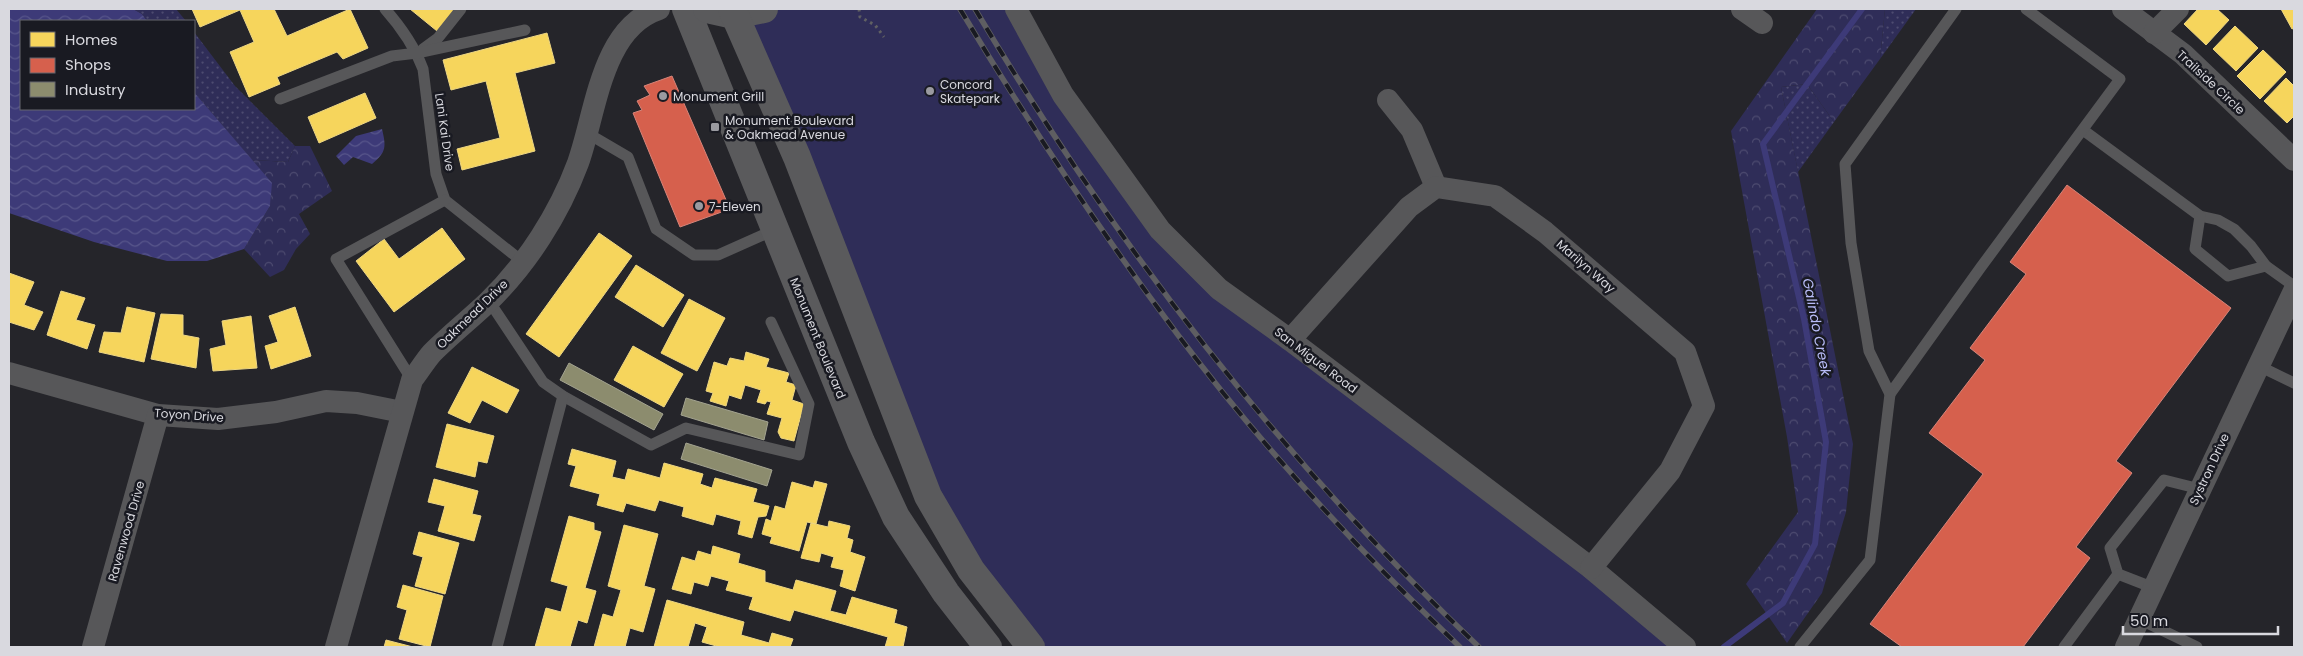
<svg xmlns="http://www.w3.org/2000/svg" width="2303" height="656" font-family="Poppins,sans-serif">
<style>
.grass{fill:url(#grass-dots)}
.forest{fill:url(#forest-crowns)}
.park{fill:#2f2d58}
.water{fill:url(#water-waves)}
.homes{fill:#f6d55c;stroke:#edd683}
.shops{fill:#d6604d;stroke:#d78479}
.industry{fill:#8c8c6e;stroke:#a3a390}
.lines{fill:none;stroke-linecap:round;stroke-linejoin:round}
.stream{stroke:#3d3a78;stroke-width:6}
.path{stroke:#606063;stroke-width:3;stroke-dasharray:2.5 4;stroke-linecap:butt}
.lane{stroke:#575759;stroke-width:11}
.street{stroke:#575759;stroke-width:22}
.secondary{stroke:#5a5a5c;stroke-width:28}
.rail-casing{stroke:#5e5e61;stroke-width:5.5}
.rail{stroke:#191a22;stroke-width:4;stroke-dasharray:11;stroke-linecap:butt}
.poi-dot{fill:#9a9aa0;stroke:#191a22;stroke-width:2}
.labels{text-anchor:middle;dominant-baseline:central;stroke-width:5;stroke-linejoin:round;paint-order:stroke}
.street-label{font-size:12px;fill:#d9d9df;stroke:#191a22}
.poi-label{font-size:12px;fill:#d9d9df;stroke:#191a22;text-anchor:start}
.water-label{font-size:14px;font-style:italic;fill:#b7bbf7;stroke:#191a22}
</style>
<defs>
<pattern id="grass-dots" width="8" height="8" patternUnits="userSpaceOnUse" patternTransform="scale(1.25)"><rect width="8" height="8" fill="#2f2d58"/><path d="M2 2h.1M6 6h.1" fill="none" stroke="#4d4b70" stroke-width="1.8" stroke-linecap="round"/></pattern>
<pattern id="forest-crowns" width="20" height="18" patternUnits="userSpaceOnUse" patternTransform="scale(1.25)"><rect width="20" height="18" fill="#2f2d58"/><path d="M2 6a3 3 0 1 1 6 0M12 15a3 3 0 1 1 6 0" fill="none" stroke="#4d4b70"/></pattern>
<pattern id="water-waves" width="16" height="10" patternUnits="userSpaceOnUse" patternTransform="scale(1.25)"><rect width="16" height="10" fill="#3d3a78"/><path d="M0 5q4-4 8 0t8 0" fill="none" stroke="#58568b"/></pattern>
</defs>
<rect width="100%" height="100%" fill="#25252a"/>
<g class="grass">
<polygon points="133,9 176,9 186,21 147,21 142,14"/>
<polygon points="1885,9 1916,9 1880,59"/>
<polygon points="194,32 235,86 295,146 288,162 252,160 194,92"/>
<polygon points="1807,84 1834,122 1798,172 1781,87"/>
</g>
<g class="forest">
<polygon points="1817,9 1885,9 1880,59 1834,122 1807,84 1781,87 1853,444 1846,512 1822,593 1787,643 1746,584 1798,512 1787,437 1731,131"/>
<polygon points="295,146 310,146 332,191 299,214 310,234 296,249 284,270 270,277 244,249 270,206 271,183 252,160 288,162"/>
</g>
<polygon class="park" points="764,9 1016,9 1160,230 1685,647 1031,647 971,570 734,15"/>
<g class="water">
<polygon points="9,9 133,9 142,14 147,21 21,21 21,109 194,109 194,92 272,183 270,206 244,249 207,261 167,261 94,242 9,213"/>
<path d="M382,129c4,17 5,23 -10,35l-19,-7 -9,8 -8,-9 20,-20z"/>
</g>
<g class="homes">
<polygon points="192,9 274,9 287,36 350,9 368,48 343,59 337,52 277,77 280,84 249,97 230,52 254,42 240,10 200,27"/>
<polygon points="410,9 455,9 437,31"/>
<polygon points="2198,9 2217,9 2229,20 2206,45 2184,24"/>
<polygon points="2281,9 2294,9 2294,28 2292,29"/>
<polygon points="2235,26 2258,48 2236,71 2213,49"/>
<polygon points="547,33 555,63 515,73 535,151 462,170 457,149 500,138 486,81 451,90 443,60"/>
<polygon points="2263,50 2286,72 2260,99 2237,76"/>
<polygon points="2286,78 2294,86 2294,116 2287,123 2264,101"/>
<polygon points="365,93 376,118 319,143 308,117"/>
<polygon points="442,228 465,259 394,312 356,261 384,239 399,259"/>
<polygon points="599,233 632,256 559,357 526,334"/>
<polygon points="636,265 684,295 663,327 615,297"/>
<polygon points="9,273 34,282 24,305 43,312 34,330 9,322"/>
<polygon points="61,291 85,298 76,320 95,325 87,349 47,335"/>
<polygon points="689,299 725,318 697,371 661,353"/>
<polygon points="127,307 155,313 144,362 99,352 104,332 121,333"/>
<polygon points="295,307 311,356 271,369 265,346 278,342 269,316"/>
<polygon points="161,314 183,315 183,335 199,338 196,368 151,359"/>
<polygon points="251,316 257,368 213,371 210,349 226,345 222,321"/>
<polygon points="633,346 683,374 664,407 614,380"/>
<polygon points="746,352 769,359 766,367 789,373 786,382 796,385 792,400 804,404 794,441 781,438 778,432 782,418 767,414 771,402 767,401 765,404 757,402 761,390 745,385 741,399 729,395 726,406 710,401 713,393 706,391 714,362 727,366 730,358 744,361"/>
<polygon points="472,367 519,390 507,413 482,400 470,423 448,413"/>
<polygon points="447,424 494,436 487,463 478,461 475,477 436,467"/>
<polygon points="572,449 616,461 612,477 625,480 628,469 660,478 664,463 703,474 700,484 712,488 715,478 757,489 753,502 769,506 766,516 758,517 752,538 738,534 741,521 716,514 713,525 682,516 684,507 659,500 655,511 626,503 623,512 597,505 600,494 570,486 576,466 568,464"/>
<polygon points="434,479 478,491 472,514 481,516 474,541 438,531 445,506 428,502"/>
<polygon points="815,481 827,484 816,524 807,522 799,551 770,543 772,537 762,534 766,519 771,521 775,506 785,509 792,482 813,488"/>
<polygon points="569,516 594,523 594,530 601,532 585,588 596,591 587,623 578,620 570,647 535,647 546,608 561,612 568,586 551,581"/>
<polygon points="829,521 850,526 847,538 853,540 850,552 865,557 855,591 840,586 844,570 831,567 834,557 821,553 819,562 801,558 811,523 828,527"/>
<polygon points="624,525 658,534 644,586 655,589 643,632 630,628 625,647 594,647 603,614 613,617 621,590 608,586"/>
<polygon points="419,532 459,543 445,594 415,586 423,557 413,554"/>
<polygon points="713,546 740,554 738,563 765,571 765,582 793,590 796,580 836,591 830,611 846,615 852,597 897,610 894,623 907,627 903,647 885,647 888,637 794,610 790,621 749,609 753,597 726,590 729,581 711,576 708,586 694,582 691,594 672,589 682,557 695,561 698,551 711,555"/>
<polygon points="403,585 443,596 430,647 399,639 407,610 397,607"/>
<polygon points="667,600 744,622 741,635 769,643 772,633 793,639 790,647 720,647 702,642 707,627 695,623 688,647 654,647"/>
<polygon points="386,640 413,647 384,647"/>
</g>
<g class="shops">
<polygon points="672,76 730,209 680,227 633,113 642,110 637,101 650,95 644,86"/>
<polygon points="2067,185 2231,308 2116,461 2132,473 2076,547 2090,558 2023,647 1902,647 1870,624 1983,474 1929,433 1985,360 1970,348 2026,274 2010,262"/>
</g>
<g class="industry">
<polygon points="569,363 663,414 654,430 560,380"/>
<polygon points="686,398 768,422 764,440 681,415"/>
<polygon points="686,443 772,470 767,486 681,459"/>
</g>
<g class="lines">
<polyline class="stream" points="1724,647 1783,603 1815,544 1826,442 1804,319 1763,144 1862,9"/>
<polyline class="path" points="859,9 860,17 875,25 884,37"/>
<g class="lane">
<path d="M385,9c16,18 29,36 38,60l13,105 9,26 78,62"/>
<polyline points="423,49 438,38 461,9"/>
<polyline points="280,99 392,56 417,53 525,30"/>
<polyline points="2083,130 2200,216 2218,220 2234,229 2251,246 2266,266 2294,286"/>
<polyline points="587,133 628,157 656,229 694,255 718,255 774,230"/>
<polyline points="2200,216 2195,249 2228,276 2266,266"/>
<polyline points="489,301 543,382 563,396 651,445 686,428 799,455 809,404 771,322"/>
<polyline points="2259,366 2294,383"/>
<polyline points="412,380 336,259 445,200"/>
<polyline points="1890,394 1981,267 2120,79 2026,9"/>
<polyline points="2154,588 2118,574 2110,548 2164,480 2200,489"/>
<polyline points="2139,619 2197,647"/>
<polyline points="497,647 563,396"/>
<polyline points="1800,647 1870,560 1890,394 1869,351 1851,243 1845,164 1956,9"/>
<polyline points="2064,647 2118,574"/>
</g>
<g class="street">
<polyline points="1016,9 1063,95 1160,230 1219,289 1290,340 1591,568 1685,647"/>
<polyline points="1742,9 1762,23"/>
<polyline points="2123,9 2183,54 2294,160"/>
<polyline points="2154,33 2178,9"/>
<polyline points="1388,100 1412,130 1436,187"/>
<polyline points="1290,340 1409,207 1436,187 1495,196 1545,232 1685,352 1704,406 1670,471 1591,568"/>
<polyline points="9,373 158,415 218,419 276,412 326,401 357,403 402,412"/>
<polyline points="93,647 158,415"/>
<path d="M336,647l76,-267c7,-9 13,-19 20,-27 18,-18 38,-34 56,-51 39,-38 71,-88 90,-139 18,-50 23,-135 81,-154"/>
<polyline points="2126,647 2294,291"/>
</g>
<g class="secondary">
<polyline points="686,9 861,442 896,517 946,593 988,647"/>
<polyline points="707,9 734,15 764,9"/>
<polyline points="732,9 797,157 928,496 971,570 1031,647"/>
</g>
<defs>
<g id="rail">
<path d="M960,9c67,112 139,221 218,326 84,112 181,216 282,312"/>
<path d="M975,9c142,238 303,447 504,638"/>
</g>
</defs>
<use href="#rail" class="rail-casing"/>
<use href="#rail" class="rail"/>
</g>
<g class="poi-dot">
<circle cx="930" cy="91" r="5"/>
<circle cx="663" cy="96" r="5"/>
<rect x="710" y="122" width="10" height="10" rx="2.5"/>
<circle cx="699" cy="206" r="5"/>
</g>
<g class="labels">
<g class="street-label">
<text transform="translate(2211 82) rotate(43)">Trailside Circle</text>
<text transform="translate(445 132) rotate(82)">Lani Kai Drive</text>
<text transform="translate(1586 266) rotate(41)">Marilyn Way</text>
<text transform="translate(472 314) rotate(-44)">Oakmead Drive</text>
<text transform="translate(818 338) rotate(68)">Monument Boulevard</text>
<text transform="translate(1316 360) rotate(37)">San Miguel Road</text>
<text transform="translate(189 415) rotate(4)">Toyon Drive</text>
<text transform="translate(2209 469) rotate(-65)">Systron Drive</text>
<text transform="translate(126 531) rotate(-74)">Ravenwood Drive</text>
</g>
<g class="poi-label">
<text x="940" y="84">Concord<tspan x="940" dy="14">Skatepark</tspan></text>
<text x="673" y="96">Monument Grill</text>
<text x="725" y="120">Monument Boulevard<tspan x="725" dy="14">&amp; Oakmead Avenue</tspan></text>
<text x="709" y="206">7-Eleven</text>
</g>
<g class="water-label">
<text transform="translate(1817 327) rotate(79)">Galindo Creek</text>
</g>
</g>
<rect width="2303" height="656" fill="none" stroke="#d9d9df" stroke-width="20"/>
<rect x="20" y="20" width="175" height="90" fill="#191a22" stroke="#66666e"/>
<rect x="30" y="32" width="25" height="15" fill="#f6d55c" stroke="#66666e"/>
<text x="65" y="45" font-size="15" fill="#d9d9df">Homes</text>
<rect x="30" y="58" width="25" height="15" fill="#d6604d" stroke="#66666e"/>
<text x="65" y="70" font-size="15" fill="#d9d9df">Shops</text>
<rect x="30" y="82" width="25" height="15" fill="#8c8c6e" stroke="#66666e"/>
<text x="65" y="95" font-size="15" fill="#d9d9df">Industry</text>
<path d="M2123 626v8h155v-8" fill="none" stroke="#d9d9df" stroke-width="2.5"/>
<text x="2130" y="626" font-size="15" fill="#d9d9df" stroke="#191a22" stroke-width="4" paint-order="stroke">50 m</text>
</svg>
